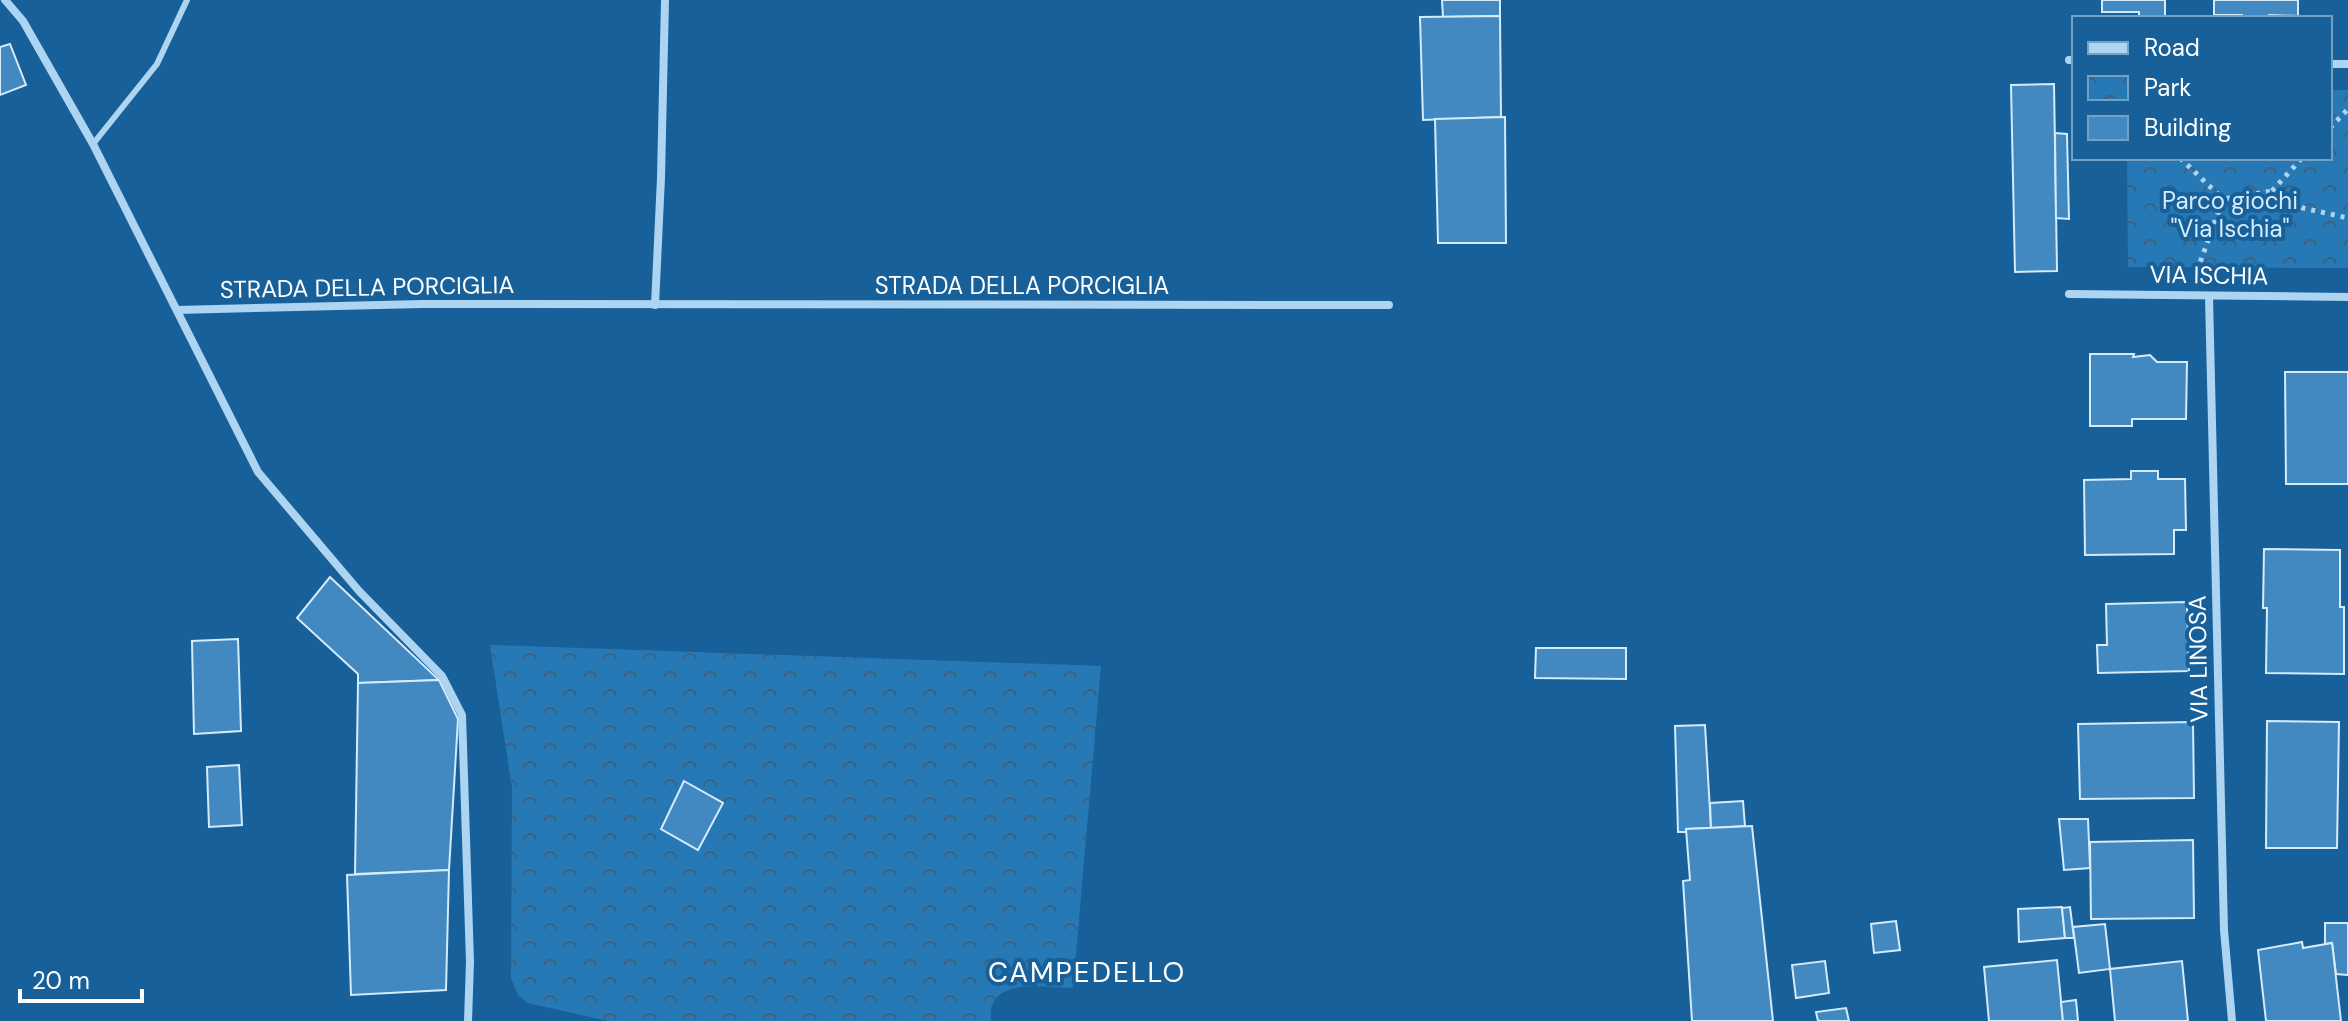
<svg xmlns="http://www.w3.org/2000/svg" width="2348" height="1021" font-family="'DM Sans',sans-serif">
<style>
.park{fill:url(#park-crowns);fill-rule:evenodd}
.building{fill:#4189c0;stroke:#d4ebfc;stroke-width:2}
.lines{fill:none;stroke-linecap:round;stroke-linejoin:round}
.path{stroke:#add4f1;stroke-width:5;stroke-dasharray:4 6;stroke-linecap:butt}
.lane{stroke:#add4f1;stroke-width:6}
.street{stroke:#add4f1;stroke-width:8}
.labels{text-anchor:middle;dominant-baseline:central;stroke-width:8;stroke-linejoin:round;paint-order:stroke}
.park-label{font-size:24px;fill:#d4ebfc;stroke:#186099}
.street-label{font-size:24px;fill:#fff;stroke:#186099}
.quarter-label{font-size:28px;letter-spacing:2px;fill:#fff;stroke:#186099}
</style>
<defs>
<pattern id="park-crowns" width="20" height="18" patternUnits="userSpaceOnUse" patternTransform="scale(2)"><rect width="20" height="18" fill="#2779b6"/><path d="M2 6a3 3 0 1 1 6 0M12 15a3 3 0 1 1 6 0" fill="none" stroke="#3a6281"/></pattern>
</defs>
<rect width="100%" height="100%" fill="#186099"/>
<g class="park">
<polygon points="2330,90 2348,90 2348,268 2128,267 2127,158 2330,158"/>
<path d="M490,645l611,21 -28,322c-28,0 -87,-13 -82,33h-383l-80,-18 -10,-8 -7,-17 1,-190zM684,782l38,22 -24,46 -37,-21z"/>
</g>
<g class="building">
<polygon points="1442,0 1500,0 1500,16 1443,17"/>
<polygon points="2102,0 2165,0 2165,18 2139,18 2139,12 2102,12"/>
<polygon points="2214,0 2298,0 2298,16 2269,15 2269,18 2242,18 2242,15 2214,15"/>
<polygon points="1500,16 1501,117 1423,120 1420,17"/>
<polygon points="10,44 26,85 0,95 0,47"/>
<polygon points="2054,84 2057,271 2015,272 2011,85"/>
<polygon points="1505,117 1506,243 1438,243 1435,119"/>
<polygon points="2055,133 2067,134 2069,219 2056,218"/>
<polygon points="2090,354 2134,354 2133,357 2150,355 2157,362 2187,362 2186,419 2132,419 2132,426 2090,426"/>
<polygon points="2285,372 2348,372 2348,484 2286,484"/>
<polygon points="2131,471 2158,471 2158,479 2185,479 2186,530 2174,530 2174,554 2085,555 2084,480 2131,479"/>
<polygon points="2264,549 2340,550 2340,607 2344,607 2344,674 2266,673 2267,608 2263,608"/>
<polygon points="330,577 439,680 358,683 358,674 297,618"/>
<polygon points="2187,602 2189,671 2098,673 2097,645 2107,645 2106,604"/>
<polygon points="238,639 241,731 194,734 192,641"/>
<polygon points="1536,648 1626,648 1626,679 1535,678"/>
<polygon points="439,680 458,719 449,870 355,874 358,683"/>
<polygon points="2267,721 2339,722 2337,848 2266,848"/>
<polygon points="2193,722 2194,798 2080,799 2078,724"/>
<polygon points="1705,725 1711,828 1686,829 1686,832 1678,832 1675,726"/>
<polygon points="239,765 242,825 209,827 207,767"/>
<polygon points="684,781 723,803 698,850 661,829"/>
<polygon points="1743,801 1745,826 1711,828 1710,803"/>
<polygon points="2059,819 2088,819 2090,868 2064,870"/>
<polygon points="1752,826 1773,1021 1692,1021 1683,881 1690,880 1686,829"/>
<polygon points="2193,840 2194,918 2091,919 2090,842"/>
<polygon points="449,870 446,990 351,995 347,875"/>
<polygon points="2062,907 2065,938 2019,942 2018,909"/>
<polygon points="2070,907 2074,938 2065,938 2062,908"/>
<polygon points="1896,921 1900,950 1874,953 1871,924"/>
<polygon points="2325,923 2348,923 2348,975 2336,974 2332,943 2325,944"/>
<polygon points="2105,924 2110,969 2079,973 2073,927"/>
<polygon points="2302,942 2303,948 2332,943 2341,1021 2266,1021 2258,950"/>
<polygon points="2057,960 2063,1021 1989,1021 1984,967"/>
<polygon points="1825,961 1829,993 1796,998 1792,965"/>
<polygon points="2182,961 2188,1021 2115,1021 2110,969"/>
<polygon points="2076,1000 2078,1021 2063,1021 2061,1002"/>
<polygon points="1846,1008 1849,1021 1818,1021 1816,1012"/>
</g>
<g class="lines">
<g class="path">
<polyline points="2330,128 2348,109"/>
<polyline points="2180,158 2223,199"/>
<polyline points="2272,191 2302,158"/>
<polyline points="2197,271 2223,199 2272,191 2303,208 2348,218"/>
</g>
<polyline class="lane" points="93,144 157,64 187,0"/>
<g class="street">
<polyline points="5,0 23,21 93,144 258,472 359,591 442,676 462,715 470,962 468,1021"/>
<polyline points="2069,60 2074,60"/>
<polyline points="2330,64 2348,64"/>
<polyline points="2069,294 2348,297"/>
<polyline points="2209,296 2224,930 2232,1021"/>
<polyline points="655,305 661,178 665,0"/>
<polyline points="177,310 422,304 1389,305"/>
</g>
</g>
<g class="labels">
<g class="park-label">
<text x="2230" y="200">Parco giochi<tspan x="2230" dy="28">"Via Ischia"</tspan></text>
</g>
<g class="street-label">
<text transform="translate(2209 275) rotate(1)">VIA ISCHIA</text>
<text x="1022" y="285">STRADA DELLA PORCIGLIA</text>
<text transform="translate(367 287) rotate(-1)">STRADA DELLA PORCIGLIA</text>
<text transform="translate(2198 659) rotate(-91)">VIA LINOSA</text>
</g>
<g class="quarter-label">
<text x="1087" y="972">CAMPEDELLO</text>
</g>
</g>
<rect x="2072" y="16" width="260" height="144" fill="#186099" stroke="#74a0c2" stroke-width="2"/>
<rect x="2088" y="42" width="40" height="12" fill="#add4f1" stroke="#74a0c2" stroke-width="2"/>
<text x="2144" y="56" font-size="24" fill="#ffffff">Road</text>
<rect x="2088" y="76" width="40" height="24" fill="url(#park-crowns)" stroke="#74a0c2" stroke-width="2"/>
<text x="2144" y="96" font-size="24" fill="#ffffff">Park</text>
<rect x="2088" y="116" width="40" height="24" fill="#4189c0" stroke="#74a0c2" stroke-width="2"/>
<text x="2144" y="136" font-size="24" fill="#ffffff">Building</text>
<path d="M20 989v12h122v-12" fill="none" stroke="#ffffff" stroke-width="4"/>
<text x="32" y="989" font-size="24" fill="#ffffff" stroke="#186099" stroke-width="6" paint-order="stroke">20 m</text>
</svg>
